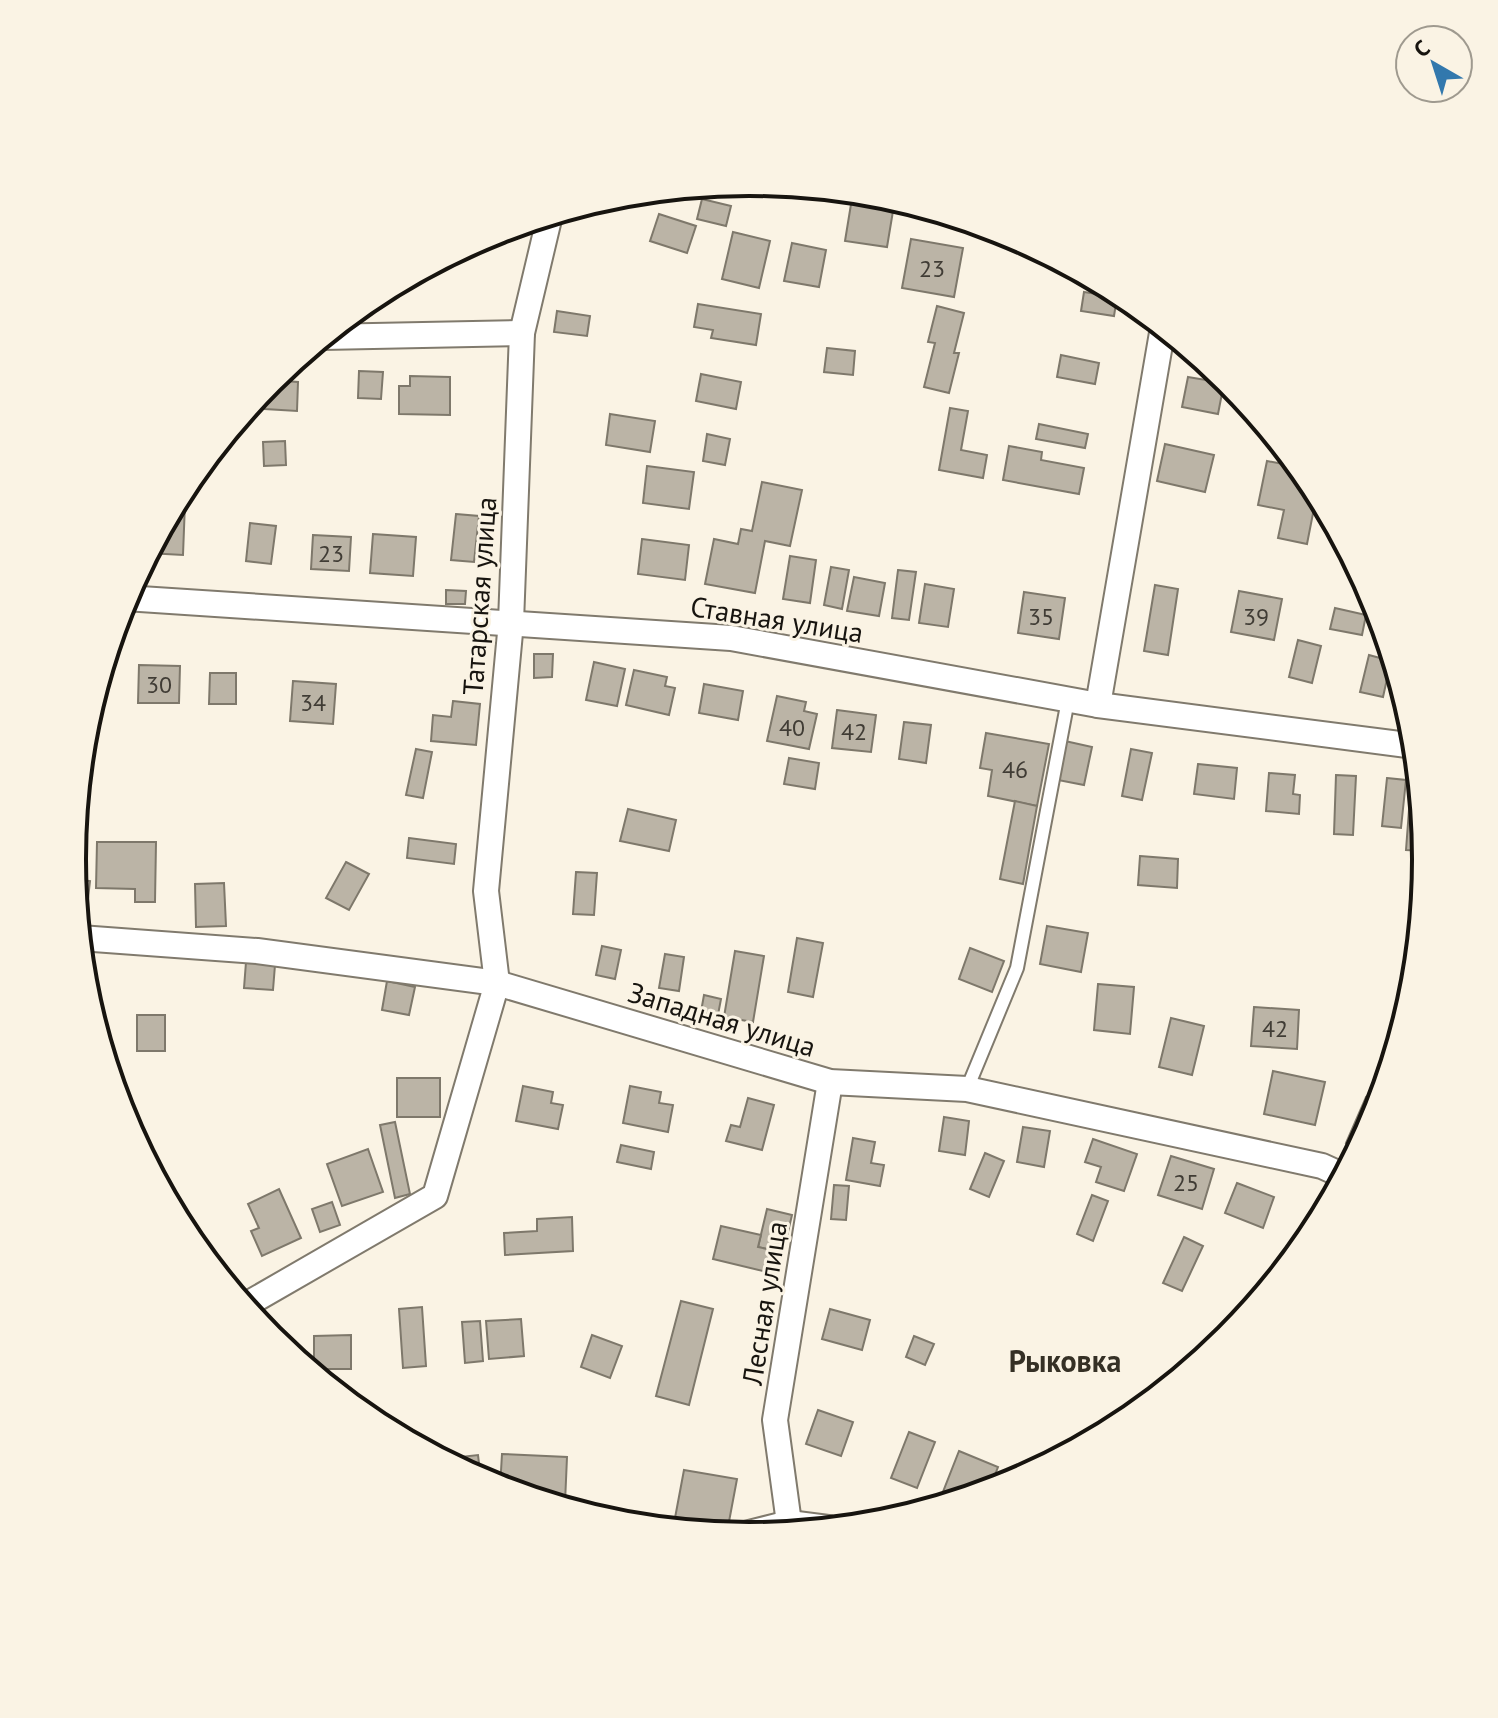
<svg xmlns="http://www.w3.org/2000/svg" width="1498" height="1718" font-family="'PT Sans',sans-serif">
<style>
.building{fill:#bbb4a6;stroke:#7e786b;stroke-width:2}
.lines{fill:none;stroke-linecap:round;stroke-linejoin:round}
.lane-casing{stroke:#807a6d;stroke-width:16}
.street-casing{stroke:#807a6d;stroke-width:28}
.lane{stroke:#fff;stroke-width:12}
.street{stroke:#fff;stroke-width:24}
.labels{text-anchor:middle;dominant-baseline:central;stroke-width:6;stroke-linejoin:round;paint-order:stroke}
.number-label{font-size:24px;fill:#403c35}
.street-label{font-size:28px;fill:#17140f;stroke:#faf3e4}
.neighbourhood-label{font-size:30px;font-weight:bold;fill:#353025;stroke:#faf3e4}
.rim{fill:none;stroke:#17140f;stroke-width:4}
</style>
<rect width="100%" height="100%" fill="#faf3e4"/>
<g class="building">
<polygon points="786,186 805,188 804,195 785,192"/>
<polygon points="853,192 895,199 887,247 845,241"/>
<polygon points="702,199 731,206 726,226 697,219"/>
<polygon points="917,206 943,214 942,221 915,216"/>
<polygon points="659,214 696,226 687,253 650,241"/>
<polygon points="733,232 770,241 759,288 722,279"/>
<polygon points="911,239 963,248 954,297 902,288"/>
<polygon points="792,243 826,250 819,287 784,281"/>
<polygon points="1084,292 1117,297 1114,316 1081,311"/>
<polygon points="698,304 761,314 756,345 711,338 713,330 694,327"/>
<polygon points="937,306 964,313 954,353 959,353 949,393 924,387 935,343 928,342"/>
<polygon points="557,311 590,316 587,336 554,332"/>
<polygon points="827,348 855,351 853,375 824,372"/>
<polygon points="1061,355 1099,363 1095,384 1057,377"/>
<polygon points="285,368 285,381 298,382 297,411 265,409 266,386"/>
<polygon points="359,371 383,372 381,399 358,398"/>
<polygon points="701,374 741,382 736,409 696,401"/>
<polygon points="410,376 450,377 450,415 399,414 399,386 410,386"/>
<polygon points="1188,377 1224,383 1218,414 1182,407"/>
<polygon points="950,408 968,411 961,450 987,455 983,478 939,470"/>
<polygon points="610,414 655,421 650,452 606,445"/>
<polygon points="1039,424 1088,434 1085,448 1036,439"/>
<polygon points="707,434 730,439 725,465 703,461"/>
<polygon points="285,441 286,465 264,466 263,442"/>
<polygon points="1165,444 1214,455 1205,492 1157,481"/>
<polygon points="1009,446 1042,452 1041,460 1084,468 1079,494 1003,480"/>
<polygon points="1267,461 1299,467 1317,493 1307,544 1278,538 1284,510 1258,505"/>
<polygon points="647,466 694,472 689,509 643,503"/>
<polygon points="762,482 802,490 790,546 765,541 755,593 705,584 714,539 738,544 741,529 752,531"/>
<polygon points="176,502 185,503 183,555 148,553"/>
<polygon points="456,514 479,516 474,562 451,560"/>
<polygon points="250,523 276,526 271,564 246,561"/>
<polygon points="373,534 416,537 413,576 370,573"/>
<polygon points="313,535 351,537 349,571 311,569"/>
<polygon points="642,539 689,545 685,580 638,574"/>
<polygon points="790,556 816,560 810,603 783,599"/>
<polygon points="831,567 849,570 842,609 824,605"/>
<polygon points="898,570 916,572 909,620 892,618"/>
<polygon points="854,577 885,583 879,616 847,611"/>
<polygon points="925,584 954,589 948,627 919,623"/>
<polygon points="1155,585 1178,589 1168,655 1144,651"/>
<polygon points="446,590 466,591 465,604 446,604"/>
<polygon points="1239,591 1282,599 1274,640 1231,632"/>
<polygon points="1024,592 1065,598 1059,639 1018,633"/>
<polygon points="1335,608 1366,615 1362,635 1330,629"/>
<polygon points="1298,640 1321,646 1312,683 1289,677"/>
<polygon points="534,654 553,654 552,677 534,678"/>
<polygon points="1369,655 1391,661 1383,697 1360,692"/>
<polygon points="594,662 625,669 617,706 586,700"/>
<polygon points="139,665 180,666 179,703 138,703"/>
<polygon points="634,670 667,677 665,686 675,688 669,715 626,705"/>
<polygon points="210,673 236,673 236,704 209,704"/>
<polygon points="293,681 336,684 333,724 290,721"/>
<polygon points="704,684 743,691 738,720 699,713"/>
<polygon points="777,696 806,702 804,711 817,714 809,749 767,741"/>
<polygon points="453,701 480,704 476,745 431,741 433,715 451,717"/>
<polygon points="837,710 876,715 871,752 832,748"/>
<polygon points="904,722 931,725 926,763 899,759"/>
<polygon points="986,733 1049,744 1037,806 988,796 992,770 980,768"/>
<polygon points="1065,741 1092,747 1084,785 1058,780"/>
<polygon points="416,749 432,752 423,798 406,795"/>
<polygon points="1131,749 1152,753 1142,800 1122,796"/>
<polygon points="789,758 819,763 815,789 784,784"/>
<polygon points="1198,764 1237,768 1234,799 1194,794"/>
<polygon points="1269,773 1295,775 1293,794 1300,795 1299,814 1266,811"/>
<polygon points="1336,775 1356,776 1353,835 1334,834"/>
<polygon points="1387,778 1406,780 1401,828 1382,826"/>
<polygon points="1411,783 1419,784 1425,851 1406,850"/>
<polygon points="1015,801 1037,806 1023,884 1000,879"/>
<polygon points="628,809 676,820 669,851 620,841"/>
<polygon points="409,838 456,844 454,864 407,858"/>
<polygon points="97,842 156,842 155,902 135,902 135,889 96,888"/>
<polygon points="1140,856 1178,859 1177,888 1138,885"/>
<polygon points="346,862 369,874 349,910 326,898"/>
<polygon points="576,872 597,873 594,915 573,914"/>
<polygon points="74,879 90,881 85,925 78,924"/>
<polygon points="224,883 226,926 196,927 195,884"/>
<polygon points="1047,926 1088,933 1081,972 1040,964"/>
<polygon points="797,938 823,943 813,997 788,992"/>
<polygon points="602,946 621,950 615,979 596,975"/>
<polygon points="970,948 1004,961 992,992 959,979"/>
<polygon points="735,951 764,956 753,1022 724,1017"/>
<polygon points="665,954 684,957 679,991 659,988"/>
<polygon points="246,962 275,965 273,990 244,988"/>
<polygon points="387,981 415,987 409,1015 382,1010"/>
<polygon points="1098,984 1134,987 1130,1034 1094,1030"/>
<polygon points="704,995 721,999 717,1020 700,1017"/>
<polygon points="1254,1007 1299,1010 1297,1049 1251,1046"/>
<rect x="137" y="1015" width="28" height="36"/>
<polygon points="1171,1018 1204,1026 1192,1075 1159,1067"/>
<polygon points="1273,1071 1325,1082 1315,1125 1264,1114"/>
<rect x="397" y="1078" width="43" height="39"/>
<polygon points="523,1086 553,1092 551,1103 563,1105 558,1129 516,1121"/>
<polygon points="630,1086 661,1092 659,1103 673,1105 668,1132 623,1123"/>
<polygon points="1366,1097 1379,1103 1374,1118 1358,1149 1346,1143"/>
<polygon points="748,1098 774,1105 762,1150 726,1141 731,1125 740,1127"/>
<polygon points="944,1117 969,1121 965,1155 939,1151"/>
<polygon points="395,1122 410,1194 395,1198 380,1125"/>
<polygon points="1023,1127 1050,1131 1044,1167 1017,1162"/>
<polygon points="853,1138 875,1142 871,1163 884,1165 880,1186 846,1180"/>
<polygon points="1093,1139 1137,1154 1124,1191 1096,1182 1101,1167 1085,1162"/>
<polygon points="621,1145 654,1152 651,1169 617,1162"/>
<polygon points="368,1149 383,1192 342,1206 327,1164"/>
<polygon points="985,1153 1004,1161 989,1197 970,1189"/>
<polygon points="1171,1156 1214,1169 1202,1209 1158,1195"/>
<polygon points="1237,1183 1274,1197 1263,1228 1225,1213"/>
<polygon points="834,1185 849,1186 846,1220 831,1219"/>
<polygon points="279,1189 301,1238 262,1256 251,1231 259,1228 248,1204"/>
<polygon points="1092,1195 1108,1201 1093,1241 1077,1234"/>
<polygon points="332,1202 340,1225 320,1232 312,1209"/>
<polygon points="767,1209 792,1215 783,1253 758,1247"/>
<polygon points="572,1217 573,1251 505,1255 504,1233 537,1231 537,1219"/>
<polygon points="721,1226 761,1235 758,1247 772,1250 767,1272 713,1259"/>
<polygon points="1184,1237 1203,1246 1182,1291 1163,1283"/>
<polygon points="681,1301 713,1309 689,1405 656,1396"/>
<polygon points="422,1307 426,1366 403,1368 399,1309"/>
<polygon points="830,1309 870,1320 862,1350 822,1339"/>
<polygon points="521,1319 524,1356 489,1359 486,1321"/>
<polygon points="480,1321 483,1361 465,1363 462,1322"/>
<polygon points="351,1335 351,1369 314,1369 314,1336"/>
<polygon points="592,1335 622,1346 610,1378 581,1367"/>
<polygon points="914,1336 934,1344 925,1365 906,1357"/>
<polygon points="818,1410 853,1422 841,1456 806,1444"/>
<polygon points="909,1432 935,1442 917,1488 891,1478"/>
<polygon points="959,1451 998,1467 989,1490 953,1501 941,1497"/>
<polygon points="502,1454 567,1457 565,1503 549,1502 500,1488"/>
<polygon points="478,1455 481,1480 443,1459"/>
<polygon points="684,1470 737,1479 728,1527 675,1518"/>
</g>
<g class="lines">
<defs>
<polyline id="lane" points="967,1089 1017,968 1068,700"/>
<g id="street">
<polyline points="323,337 522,333"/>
<polyline points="125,598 731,638 1098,705 1415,746"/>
<polyline points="1098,705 1163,327"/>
<polyline points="80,938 257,951 497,983 830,1082 967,1089 1322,1166 1344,1176"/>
<polyline points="244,1306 435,1196 497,983 486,891 511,622 522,333 550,215"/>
<polyline points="784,1533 789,1523 775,1420 830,1082"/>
<polyline points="741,1535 789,1523 828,1528"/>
</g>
</defs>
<use href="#lane" class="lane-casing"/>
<use href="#street" class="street-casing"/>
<use href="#lane" class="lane"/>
<use href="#street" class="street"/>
</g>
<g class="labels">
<g class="number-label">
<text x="932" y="268">23</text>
<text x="331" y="553">23</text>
<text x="1041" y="616">35</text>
<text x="1256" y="616">39</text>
<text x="159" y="684">30</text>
<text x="313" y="702">34</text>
<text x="792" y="727">40</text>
<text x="854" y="731">42</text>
<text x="1015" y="769">46</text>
<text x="1275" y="1028">42</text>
<text x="1186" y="1182">25</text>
</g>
<g class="street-label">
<text transform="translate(479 596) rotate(-86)">Татарская улица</text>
<text transform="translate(777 619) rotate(9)">Ставная улица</text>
<text transform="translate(722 1019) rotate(17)">Западная улица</text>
<text transform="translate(764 1303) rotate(-81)">Лесная улица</text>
</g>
<g class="neighbourhood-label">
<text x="1065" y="1360">Рыковка</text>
</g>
</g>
<path d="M0 0H1498V1718H0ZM86 859a663 663 0 1 1 1326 0a663 663 0 1 1-1326 0Z" fill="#faf3e4" fill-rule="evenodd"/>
<path class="rim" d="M86 859a663 663 0 1 1 1326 0a663 663 0 1 1-1326 0Z"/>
<g transform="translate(1434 64) rotate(321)"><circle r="38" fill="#faf3e4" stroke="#9f9a8f" stroke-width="2"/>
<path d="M0-6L14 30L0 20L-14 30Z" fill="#3278ad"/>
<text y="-12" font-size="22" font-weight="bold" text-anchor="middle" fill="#17140f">С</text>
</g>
</svg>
